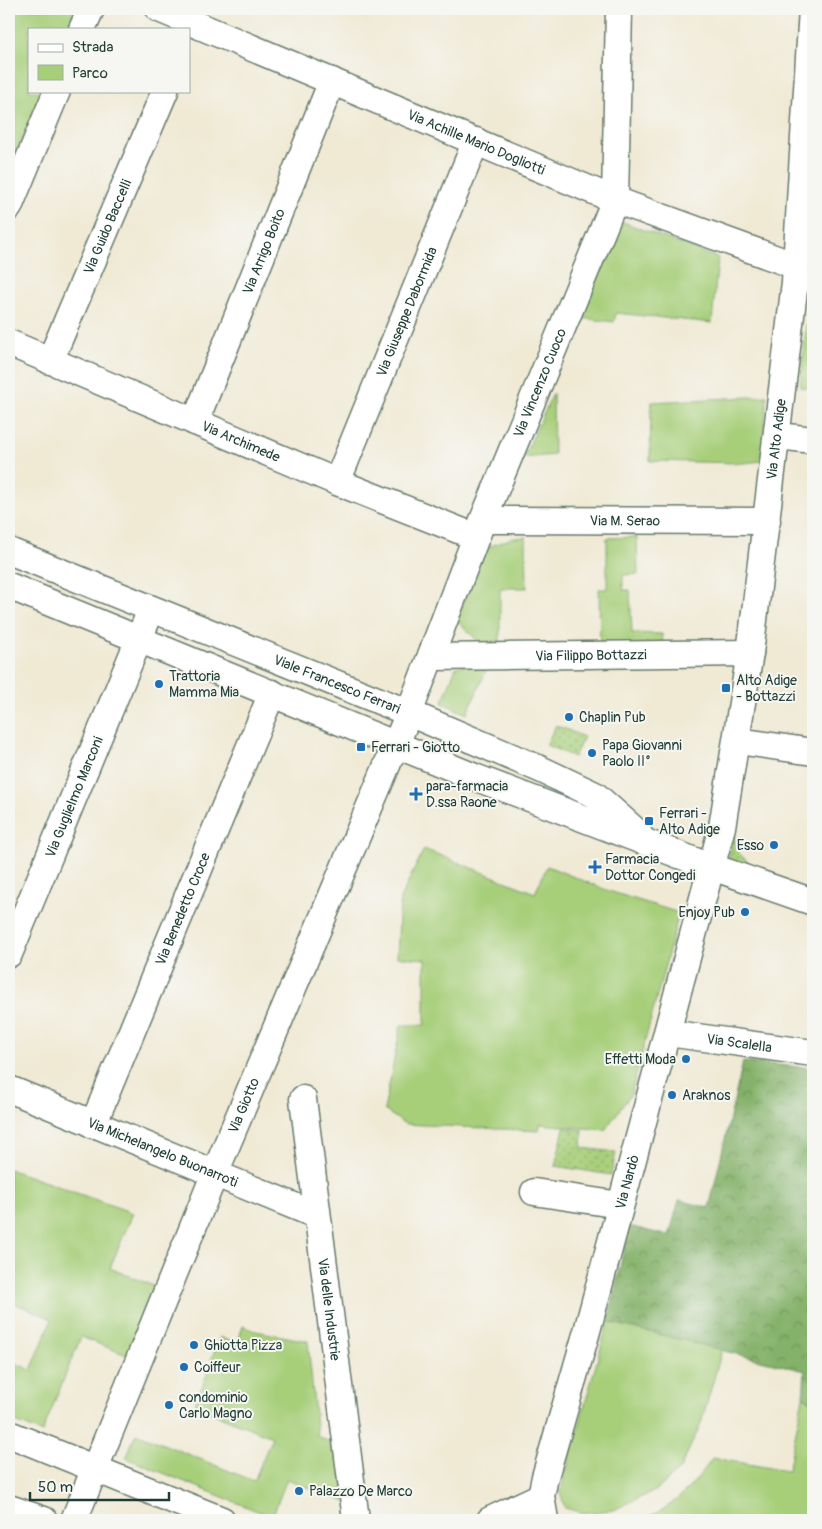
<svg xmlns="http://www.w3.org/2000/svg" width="822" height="1529" font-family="Pangolin,sans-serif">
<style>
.grass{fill:url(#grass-dots);stroke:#638657}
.forest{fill:url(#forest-crowns);stroke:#52784f}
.green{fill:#a7cf7a;stroke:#638657}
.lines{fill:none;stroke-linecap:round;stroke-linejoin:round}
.minor-casing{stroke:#687a6c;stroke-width:29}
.minor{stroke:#fff;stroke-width:26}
.poi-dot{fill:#1f6fb2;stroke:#f6f6f2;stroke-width:2}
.labels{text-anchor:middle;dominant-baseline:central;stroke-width:4;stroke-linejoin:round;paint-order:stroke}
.street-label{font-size:14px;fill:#1f3d34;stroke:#f6f6f2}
.poi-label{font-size:14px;fill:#1f3d34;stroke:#f6f6f2;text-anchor:start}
</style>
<defs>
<pattern id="grass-dots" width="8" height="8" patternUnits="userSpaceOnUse" patternTransform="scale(1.25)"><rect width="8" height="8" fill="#a7cf7a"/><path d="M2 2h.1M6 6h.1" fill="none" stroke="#87a965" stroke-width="1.8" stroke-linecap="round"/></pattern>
<pattern id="forest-crowns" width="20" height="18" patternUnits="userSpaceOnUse" patternTransform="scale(1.25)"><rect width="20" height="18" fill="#85b26a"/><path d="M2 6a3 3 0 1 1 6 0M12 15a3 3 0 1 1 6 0" fill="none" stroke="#6c9258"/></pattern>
</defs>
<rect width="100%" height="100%" fill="#f6f6f2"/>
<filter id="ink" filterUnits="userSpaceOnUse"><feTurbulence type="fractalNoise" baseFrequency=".02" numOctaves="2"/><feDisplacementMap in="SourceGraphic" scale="10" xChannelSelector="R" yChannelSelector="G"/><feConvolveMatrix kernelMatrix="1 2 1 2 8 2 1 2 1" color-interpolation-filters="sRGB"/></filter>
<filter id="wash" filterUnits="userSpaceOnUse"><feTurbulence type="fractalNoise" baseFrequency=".0096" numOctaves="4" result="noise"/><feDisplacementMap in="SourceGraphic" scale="20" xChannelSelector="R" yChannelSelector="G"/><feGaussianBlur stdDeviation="1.12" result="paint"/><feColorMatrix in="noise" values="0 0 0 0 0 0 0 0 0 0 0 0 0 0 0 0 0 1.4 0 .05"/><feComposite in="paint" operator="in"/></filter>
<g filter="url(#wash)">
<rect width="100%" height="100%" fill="#f0ead5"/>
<g class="grass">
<polygon points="556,725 584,737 574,757 546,745"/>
<polygon points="734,835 739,853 753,868 728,860"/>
<polygon points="564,1128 583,1130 582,1148 616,1152 611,1175 555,1166"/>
</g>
<polygon class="forest" points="743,1062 813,1068 813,1402 803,1397 805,1371 608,1322 629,1226 669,1236 679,1200 709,1208"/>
<g class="green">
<polygon points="9,9 76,9 68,29 29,29 29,91 42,91 9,171"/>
<polygon points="623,222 718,258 712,323 616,313 614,322 580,318"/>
<polygon points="809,299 813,299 813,389 800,387"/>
<polygon points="553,394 554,455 523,458"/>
<polygon points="767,396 762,461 743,463 650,461 651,402"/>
<polygon points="526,537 527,588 500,588 500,646 483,646 456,620 483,549 512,538"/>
<polygon points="637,537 638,574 623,575 623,590 630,590 632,633 662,634 663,644 600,645 599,589 607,589 607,538"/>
<polygon points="490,662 467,714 442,703 456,667"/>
<polygon points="424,849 535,893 547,866 609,891 679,913 631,1094 605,1130 540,1124 539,1131 405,1124 384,1110 401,1025 425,1025 425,959 397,957 400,899"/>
<polygon points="9,1169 133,1213 110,1268 156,1287 129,1356 81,1337 42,1433 9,1419 9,1370 12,1362 31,1370 52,1319 9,1301"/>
<polygon points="608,1322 722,1350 701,1424 680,1469 657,1490 613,1510 584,1513 565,1508 560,1493"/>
<polygon points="243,1326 256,1331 308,1341 317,1436 338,1446 346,1502 287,1479 272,1517 126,1458 136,1433 254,1481 272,1437 194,1406 210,1367 216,1370 218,1363 211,1360 220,1337 237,1344"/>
<path d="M803,1397l10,5v118h-173c36,-13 51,-33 73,-62l75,13z"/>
</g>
</g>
<g filter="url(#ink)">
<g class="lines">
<defs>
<g id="minor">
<path id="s1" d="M159,9l456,191 181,66"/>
<polyline points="82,29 91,9"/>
<polyline points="9,207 57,91"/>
<path id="s2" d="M9,343l328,139 139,55"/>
<path id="s3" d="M50,361l115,-270"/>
<path id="s4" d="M195,422l137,-341"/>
<polyline points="778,436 813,440"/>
<path id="s5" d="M337,482l139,-341"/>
<path id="s6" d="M484,520l283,1"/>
<path id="s7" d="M9,551l400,162 131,56 55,26 44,39"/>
<polyline points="9,586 477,778 695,861 813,902"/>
<path id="s8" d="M432,657l318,-4"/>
<polyline points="738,741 813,752"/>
<path id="s9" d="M9,954l137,-332"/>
<path id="s10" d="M668,1033l145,20"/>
<path id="s11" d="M9,1089l307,126"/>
<path id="s12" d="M303,1099l53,421"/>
<path id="s13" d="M93,1125l179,-432"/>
<polyline points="534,1192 620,1205"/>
<polyline points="9,1434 222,1520"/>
<polyline points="9,1508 44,1520"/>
<path id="s14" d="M74,1520l141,-347 194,-460 67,-176 139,-337 4,-191"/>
<polyline points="490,1520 541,1496"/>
<path id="s15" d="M545,1520l-4,-24 4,-19 42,-146 135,-504 28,-174 45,-371 17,-273"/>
</g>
</defs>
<use href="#minor" class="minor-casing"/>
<use href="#minor" class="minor"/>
</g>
</g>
<g class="poi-dot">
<circle cx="159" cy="684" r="5"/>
<rect x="721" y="683" width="10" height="10" rx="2.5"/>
<circle cx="569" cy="717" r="5"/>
<rect x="356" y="742" width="10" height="10" rx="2.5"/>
<circle cx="592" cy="753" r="5"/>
<path d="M413.5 786.5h5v5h5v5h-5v5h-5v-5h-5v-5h5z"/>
<rect x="644" y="816" width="10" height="10" rx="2.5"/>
<circle cx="774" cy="845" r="5"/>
<path d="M592.5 859.5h5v5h5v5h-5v5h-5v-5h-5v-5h5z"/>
<circle cx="745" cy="912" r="5"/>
<circle cx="686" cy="1059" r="5"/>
<circle cx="672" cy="1095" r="5"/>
<circle cx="194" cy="1345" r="5"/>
<circle cx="184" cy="1367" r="5"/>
<circle cx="169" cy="1405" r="5"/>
<circle cx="299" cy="1491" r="5"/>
</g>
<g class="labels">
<g class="street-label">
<text stroke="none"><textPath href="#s1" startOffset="344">Via Achille Mario Dogliotti</textPath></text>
<text stroke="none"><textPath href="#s3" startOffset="146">Via Guido Baccelli</textPath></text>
<text stroke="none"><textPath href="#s4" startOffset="184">Via Arrigo Boito</textPath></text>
<text stroke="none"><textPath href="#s5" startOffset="184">Via Giuseppe Dabormida</textPath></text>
<text stroke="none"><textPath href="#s14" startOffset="1229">Via Vincenzo Cuoco</textPath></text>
<text stroke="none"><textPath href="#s15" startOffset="1109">Via Alto Adige</textPath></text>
<text stroke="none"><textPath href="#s2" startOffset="252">Via Archimede</textPath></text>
<text stroke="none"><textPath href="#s6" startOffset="141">Via M. Serao</textPath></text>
<text stroke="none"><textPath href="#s8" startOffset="159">Via Filippo Bottazzi</textPath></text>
<text stroke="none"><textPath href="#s7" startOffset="354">Viale Francesco Ferrari</textPath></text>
<text stroke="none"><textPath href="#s9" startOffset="170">Via Guglielmo Marconi</textPath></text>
<text stroke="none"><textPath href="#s13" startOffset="234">Via Benedetto Croce</textPath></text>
<text stroke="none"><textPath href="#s10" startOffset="72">Via Scalella</textPath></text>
<text stroke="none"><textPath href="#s14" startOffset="448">Via Giotto</textPath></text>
<text stroke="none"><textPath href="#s11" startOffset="166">Via Michelangelo Buonarroti</textPath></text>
<text stroke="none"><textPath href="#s15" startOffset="350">Via Nardò</textPath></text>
<text stroke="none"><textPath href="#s12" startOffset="212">Via delle Industrie</textPath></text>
</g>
<g class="poi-label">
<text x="169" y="676">Trattoria<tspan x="169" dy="16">Mamma Mia</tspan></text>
<text x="736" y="680">Alto Adige<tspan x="736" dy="16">- Bottazzi</tspan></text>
<text x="579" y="717">Chaplin Pub</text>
<text x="602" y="745">Papa Giovanni<tspan x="602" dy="16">Paolo II°</tspan></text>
<text x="371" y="747">Ferrari - Giotto</text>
<text x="426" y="786">para-farmacia<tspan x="426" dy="16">D.ssa Raone</tspan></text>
<text x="659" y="813">Ferrari -<tspan x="659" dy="16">Alto Adige</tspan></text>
<text x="764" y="845" text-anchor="end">Esso</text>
<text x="605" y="859">Farmacia<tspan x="605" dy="16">Dottor Congedi</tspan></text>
<text x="735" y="912" text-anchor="end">Enjoy Pub</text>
<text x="676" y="1059" text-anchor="end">Effetti Moda</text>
<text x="682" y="1095">Araknos</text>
<text x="204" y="1345">Ghiotta Pizza</text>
<text x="194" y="1367">Coiffeur</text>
<text x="179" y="1397">condominio<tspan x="179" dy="16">Carlo Magno</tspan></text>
<text x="309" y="1491">Palazzo De Marco</text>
</g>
</g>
<rect width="822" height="1529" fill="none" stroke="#f6f6f2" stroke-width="30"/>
<rect x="28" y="28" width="162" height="65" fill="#f6f6f2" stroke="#a0aca6"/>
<rect x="38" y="44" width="25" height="8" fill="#ffffff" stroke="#a0aca6"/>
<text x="72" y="52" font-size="15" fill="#1f3d34">Strada</text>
<rect x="38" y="65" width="25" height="15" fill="#a7cf7a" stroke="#a0aca6"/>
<text x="72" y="78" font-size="15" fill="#1f3d34">Parco</text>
<path d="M30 1492v8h139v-8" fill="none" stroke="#1f3d34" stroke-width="2.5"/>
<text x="38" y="1492" font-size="15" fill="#1f3d34" stroke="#f6f6f2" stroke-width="4" paint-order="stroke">50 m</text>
</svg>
